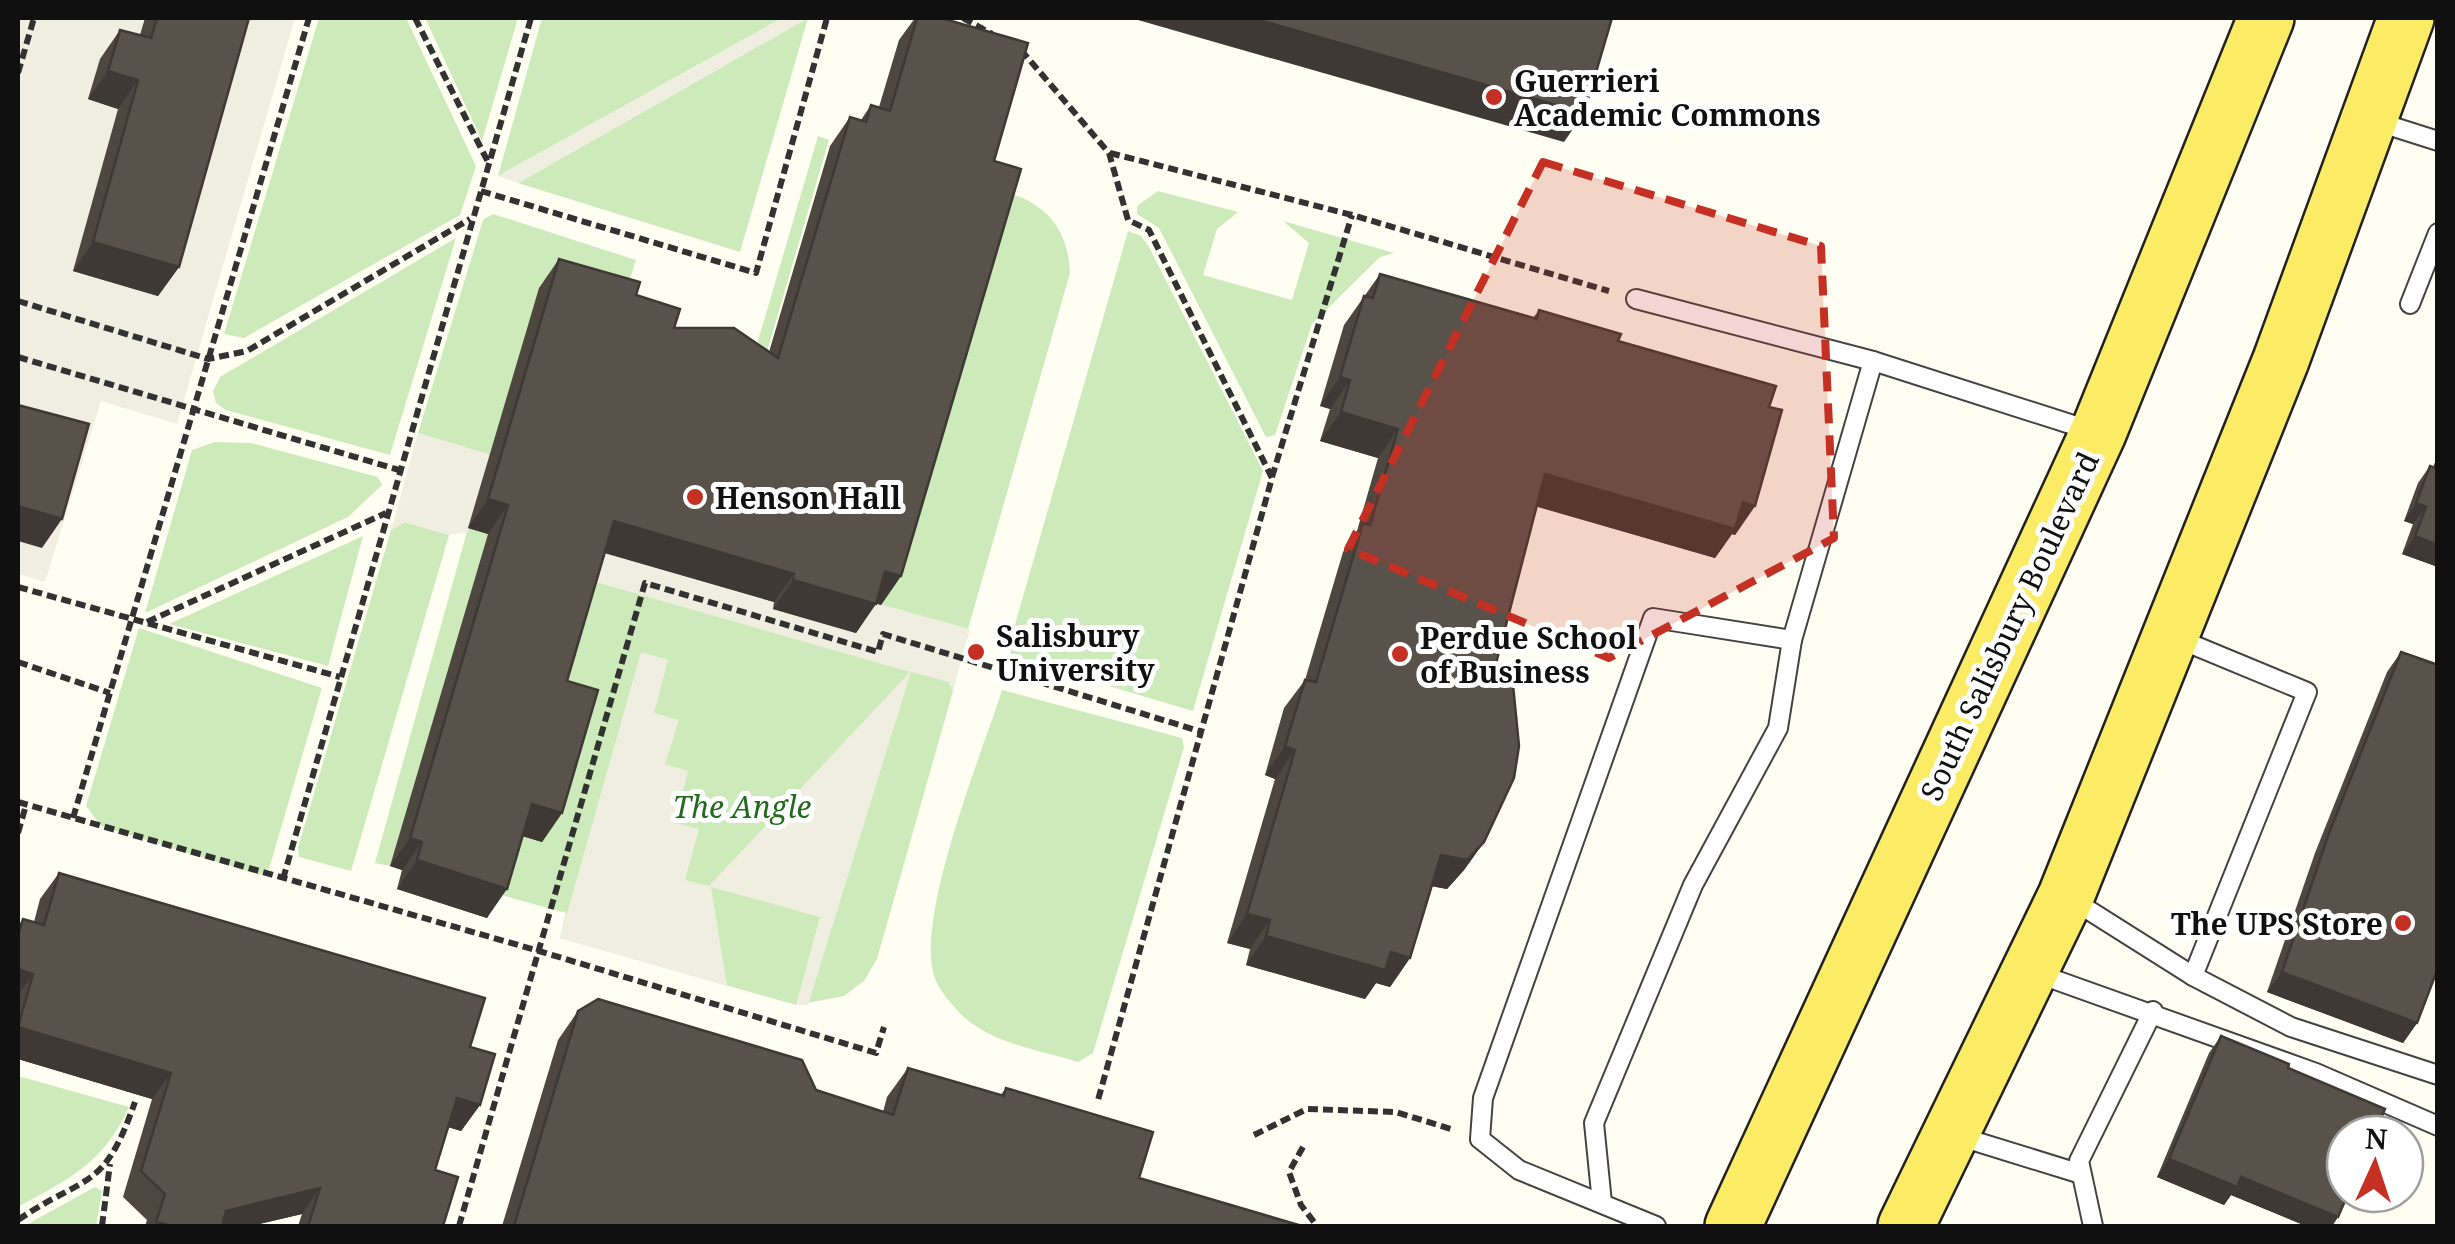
<svg xmlns="http://www.w3.org/2000/svg" width="2455" height="1244" font-family="'Noto Serif',serif">
<style>
.green{fill:#cdebba}
.plaza{fill:#f0eee0}
.lines{fill:none;stroke-linecap:round;stroke-linejoin:round}
.service-casing{stroke:#434343;stroke-width:22}
.primary-casing{stroke:#212121;stroke-width:60}
.path{stroke:#323232;stroke-width:6;stroke-dasharray:10 5;stroke-linecap:butt}
.service{stroke:#fff;stroke-width:18}
.primary{stroke:#fceb65;stroke-width:55}
.wall{fill:#4d4740}
.shaded-wall{fill:#3e3934}
.building{fill:#59524b;stroke:#3e3934;stroke-width:2.5}
.marked{fill:#c43023;fill-opacity:0.2;stroke:#c43023;stroke-width:8;stroke-dasharray:20 12;stroke-linejoin:round}
.poi-dot{fill:#c43023;stroke:#fff;stroke-width:4}
.labels{text-anchor:middle;dominant-baseline:central;stroke-width:10;stroke-linejoin:round;paint-order:stroke}
.poi-label{font-size:30px;font-weight:bold;fill:#101010;stroke:#fff;text-anchor:start}
.street-label{font-size:30px;fill:#101010;stroke:#fff}
.park-label{font-size:30px;font-style:italic;fill:#236a1d;stroke:#fff}
</style>
<rect width="100%" height="100%" fill="#fffef2"/>
<g class="green">
<polygon points="319,18 406,18 476,166 460,215 244,338 224,334"/>
<polygon points="425,18 518,18 482,141"/>
<polygon points="542,18 782,18 498,176"/>
<polygon points="808,18 740,252 518,183"/>
<polygon points="818,136 829,140 759,379 748,375"/>
<polygon points="1158,191 1238,212 1217,229 1203,275 1292,300 1309,243 1283,221 1394,253 1380,257 1312,324 1275,435 1266,437 1159,228 1137,214 1137,206"/>
<path d="M1013,194c38,14 55,39 57,79l-102,356 -87,-24 120,-407z"/>
<polygon points="493,214 636,260 620,311 490,455 418,433 483,220"/>
<polygon points="1128,231 1141,236 1149,247 1263,471 1193,711 1011,657 1010,642"/>
<polygon points="456,238 390,455 226,410 216,403 213,391 220,377"/>
<polygon points="215,442 251,443 378,477 382,485 348,517 145,613 192,450"/>
<polygon points="405,522 449,535 351,871 299,857 298,848 391,530"/>
<polygon points="468,528 488,534 390,866 375,863"/>
<polygon points="363,536 328,666 169,624"/>
<polygon points="586,579 949,682 953,691 877,959 864,981 844,996 796,1005 560,938 566,913 494,893 512,833 541,842 547,710"/>
<polygon points="139,628 322,688 269,869 259,875 101,826 86,806"/>
<path d="M1002,690l180,48 2,9 -91,306 -15,9c-35,-11 -78,-17 -108,-40 -11,-8 -29,-29 -34,-41 -25,-56 47,-230 66,-291z"/>
<path d="M18,1076l111,31c-26,57 -59,71 -111,100z"/>
<polygon points="95,1187 102,1191 96,1226 24,1226"/>
</g>
<g class="plaza">
<polygon points="18,18 295,18 177,424 101,401 45,582 18,574"/>
<polygon points="782,18 808,18 518,183 498,176"/>
<polygon points="418,433 490,455 468,532 449,535 405,522 391,530"/>
<polygon points="594,550 774,602 774,609 855,633 865,600 970,629 953,691 949,682 911,672 808,1005 796,1005 820,917 711,887 727,986 560,938 641,652 668,660 654,713 679,720 665,764 688,771 675,823 699,829 685,880 709,886 910,672 586,579"/>
</g>
<g class="lines">
<defs>
<g id="service">
<polyline points="2375,121 2438,141"/>
<polyline points="1636,299 1873,361 2092,431"/>
<polyline points="2410,304 2438,233"/>
<polyline points="2071,899 2193,976 2307,692 2174,637"/>
<polyline points="2036,973 2316,1073 2438,1126"/>
<polyline points="2193,976 2291,1027 2438,1075"/>
<polyline points="1958,1136 2081,1174"/>
<polyline points="1602,1203 1594,1123 1693,885 1778,728 1792,640"/>
<polyline points="1656,1226 1519,1170 1480,1139 1483,1098 1653,618 1792,640 1873,361"/>
<polyline points="2093,1226 2079,1161 2153,1011"/>
</g>
<g id="primary">
<polyline points="1733,1226 2098,433 2266,18"/>
<polyline points="1906,1226 2066,896 2281,360 2406,18"/>
</g>
</defs>
<use href="#service" class="service-casing"/>
<use href="#primary" class="primary-casing"/>
<g class="path">
<polyline points="415,18 488,162"/>
<polyline points="963,18 992,34"/>
<polyline points="1021,50 1109,153 1128,220 1149,230 1272,478 1098,1100"/>
<polyline points="18,73 34,18"/>
<polyline points="1110,153 1352,215 1609,291"/>
<polyline points="481,191 756,273 827,18"/>
<polyline points="18,301 208,359 247,351 470,219"/>
<polyline points="18,357 399,470"/>
<polyline points="1272,477 1352,215"/>
<polyline points="18,587 340,677"/>
<polyline points="147,622 386,513"/>
<polyline points="18,662 110,693"/>
<polyline points="18,802 539,951 876,1053 884,1027"/>
<polyline points="73,818 309,18"/>
<polyline points="18,833 26,805"/>
<polyline points="283,879 531,18"/>
<polyline points="1254,1135 1307,1109 1396,1112 1454,1130"/>
<polyline points="1303,1147 1289,1172 1301,1205 1317,1226"/>
<path d="M18,1220c69,-47 85,-27 117,-118"/>
<polyline points="102,1226 110,1164"/>
<polyline points="459,1226 645,583 878,652 883,634 1199,731"/>
</g>
<use href="#service" class="service"/>
<use href="#primary" class="primary"/>
</g>
<g class="wall">
<polygon points="145,18 249,18 179,267 158,296 73,271 118,109 88,99 100,59 120,30 140,35"/>
<polygon points="915,18 941,18 994,161 901,576 881,605 876,603 856,633 773,609 774,602 605,553 567,681 562,813 542,842 522,836 487,918 397,889 402,870 390,866 488,534 468,528 539,288 559,259 636,295 674,328 769,352 830,146 850,117 861,120 871,105 879,107 899,40"/>
<polygon points="1380,274 1533,318 1539,310 1618,341 1769,407 1755,506 1735,535 1732,534 1715,558 1536,506 1492,679 1484,842 1464,870 1447,889 1431,886 1410,958 1390,987 1376,983 1365,999 1246,965 1250,949 1227,943 1275,779 1265,775 1284,708 1305,680 1343,552 1357,531 1378,458 1320,441 1330,409 1320,406 1344,325"/>
<polygon points="2438,455 2438,567 2402,554 2413,524 2404,521 2418,483 2430,466 2433,467"/>
<polygon points="2401,652 2417,1023 2403,1043 2267,992 2315,853 2387,672"/>
<polygon points="59,873 470,1047 480,1105 461,1131 448,1127 435,1170 443,1226 298,1226 302,1214 251,1226 145,1226 147,1220 123,1197 152,1099 18,1059 18,926 23,919 34,922 40,899"/>
<polygon points="578,1011 883,1112 887,1097 908,1068 1000,1096 1006,1088 1139,1178 1302,1226 502,1226 558,1040"/>
<polygon points="2221,1036 2288,1068 2338,1217 2332,1226 2306,1226 2231,1195 2224,1205 2157,1177 2209,1053"/>
</g>
<g class="shaded-wall">
<polygon points="1131,18 1252,18 1584,113 1564,142"/>
<polygon points="108,71 138,80 118,109 88,99"/>
<polygon points="93,242 179,267 158,296 73,271"/>
<polygon points="1340,377 1350,380 1330,409 1320,406"/>
<polygon points="1341,412 1398,429 1378,458 1320,441"/>
<polygon points="1545,474 1743,502 1755,506 1735,535 1732,534 1715,558 1524,503"/>
<polygon points="488,499 508,505 488,534 468,528"/>
<polygon points="2416,503 2426,507 2413,524 2404,521"/>
<polygon points="18,506 62,519 42,548 18,541"/>
<polygon points="614,521 794,574 774,602 594,550"/>
<polygon points="2415,536 2438,545 2438,567 2402,554"/>
<polygon points="885,572 901,576 881,605 865,600"/>
<polygon points="793,580 876,604 856,633 773,609"/>
<polygon points="1285,746 1295,750 1275,779 1265,775"/>
<polygon points="532,804 562,813 542,842 512,833"/>
<polygon points="410,838 422,842 402,870 390,866"/>
<polygon points="1484,842 1464,870 1447,889 1420,884 1441,855"/>
<polygon points="417,860 507,889 487,918 397,889"/>
<polygon points="1247,914 1270,920 1250,949 1227,943"/>
<polygon points="1266,936 1391,952 1410,958 1390,987 1376,983 1365,999 1246,965"/>
<polygon points="18,969 33,974 18,995"/>
<polygon points="2282,972 2417,1023 2403,1043 2267,992"/>
<polygon points="18,1027 171,1073 152,1099 18,1059"/>
<polygon points="457,1098 480,1105 461,1131 438,1124"/>
<polygon points="2169,1159 2241,1177 2338,1217 2332,1226 2306,1226 2231,1195 2224,1205 2157,1177"/>
<polygon points="320,1188 302,1214 251,1226 215,1226 226,1211"/>
</g>
<g class="building">
<polygon points="157,18 249,18 179,267 93,242 138,80 108,71 120,30 151,38"/>
<polygon points="917,18 941,18 1028,43 994,161 1021,169 901,576 885,572 876,604 793,580 794,574 614,521 567,681 598,690 562,813 532,804 507,889 417,860 422,842 410,838 508,505 488,499 559,259 640,282 636,295 680,309 674,328 734,328 778,358 850,117 866,122 871,105 890,111"/>
<polygon points="1252,18 1612,18 1584,113"/>
<polygon points="1380,274 1537,319 1539,310 1621,334 1618,341 1776,386 1769,407 1782,410 1755,506 1743,502 1735,529 1545,474 1492,679 1513,685 1519,746 1514,778 1484,842 1467,860 1441,855 1410,958 1391,952 1385,970 1266,936 1270,920 1247,914 1295,750 1285,746 1305,680 1316,682 1363,523 1370,525 1398,429 1341,412 1350,380 1340,377 1364,296 1373,298"/>
<polygon points="18,405 89,424 62,519 18,506"/>
<polygon points="2430,466 2438,469 2438,545 2415,536 2426,507 2416,503"/>
<polygon points="2401,652 2438,665 2438,968 2417,1023 2282,972 2329,833"/>
<polygon points="59,873 485,998 470,1047 495,1054 480,1105 457,1098 435,1170 458,1177 443,1226 308,1226 320,1188 226,1211 222,1226 172,1226 156,1222 165,1194 141,1171 171,1073 18,1027 33,974 18,969 18,936 23,919 44,925"/>
<polygon points="598,999 802,1060 816,1090 893,1115 908,1068 1004,1096 1006,1088 1153,1132 1139,1178 1302,1226 514,1226 578,1011"/>
<polygon points="2221,1036 2289,1064 2288,1068 2385,1109 2374,1134 2345,1134 2345,1194 2348,1194 2338,1217 2241,1177 2237,1187 2169,1159"/>
</g>
<path class="marked" d="M1543,162l278,84 13,292 -225,120 -261,-109z"/>
<g class="poi-dot">
<circle cx="1494" cy="97" r="10"/>
<circle cx="695" cy="497" r="10"/>
<circle cx="976" cy="652" r="10"/>
<circle cx="1400" cy="654" r="10"/>
<circle cx="2403" cy="923" r="10"/>
</g>
<g class="labels">
<g class="poi-label">
<text x="1514" y="80">Guerrieri<tspan x="1514" dy="34">Academic Commons</tspan></text>
<text x="715" y="497">Henson Hall</text>
<text x="996" y="635">Salisbury<tspan x="996" dy="34">University</tspan></text>
<text x="1420" y="637">Perdue School<tspan x="1420" dy="34">of Business</tspan></text>
<text x="2383" y="923" text-anchor="end">The UPS Store</text>
</g>
<g class="street-label">
<text transform="translate(2009 626) rotate(-65)">South Salisbury Boulevard</text>
</g>
<g class="park-label">
<text x="742" y="806">The Angle</text>
</g>
</g>
<rect width="2455" height="1244" fill="none" stroke="#101010" stroke-width="40"/>
<g transform="translate(2375 1164) rotate(3)"><circle r="48" fill="#ffffff" stroke="#9f9f9f" stroke-width="2.5"/>
<path d="M0-8L18 38L0 25L-18 38Z" fill="#c43023"/>
<text y="-15" font-size="28" font-weight="bold" text-anchor="middle" fill="#101010">N</text>
</g>
</svg>
